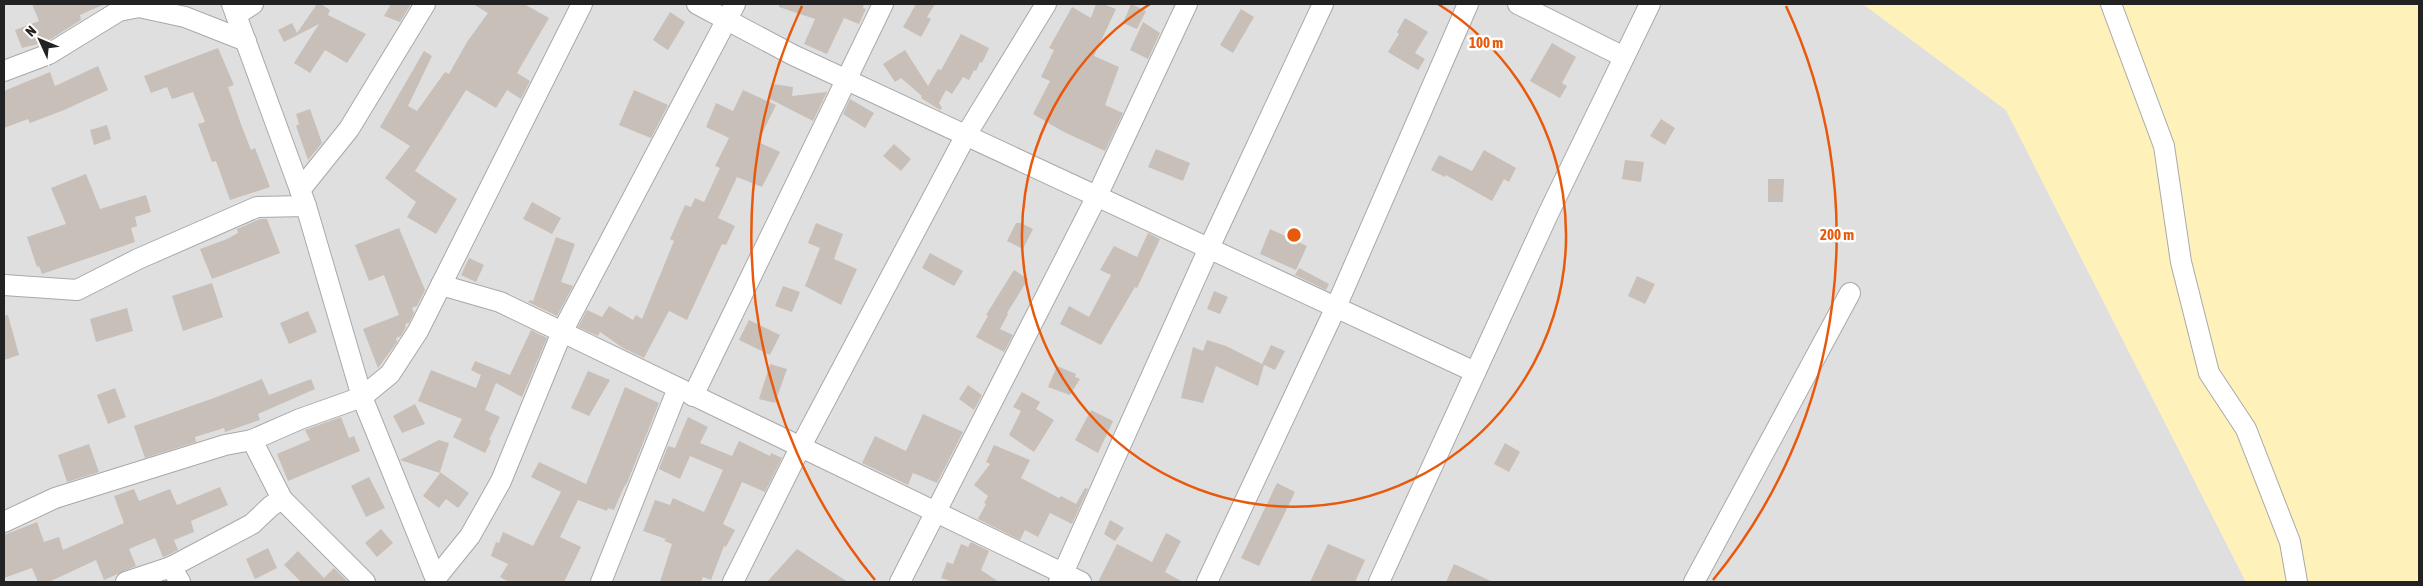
<svg xmlns="http://www.w3.org/2000/svg" width="2423" height="586" font-family="'Asap Condensed',sans-serif">
<style>
.residential{fill:#e0dfdf}
.sand{fill:#fff1ba}
.building{fill:#c7bfb8}
.lines{fill:none;stroke-linecap:round;stroke-linejoin:round}
.street-casing{stroke:#a9a9a9;stroke-width:22}
.street{stroke:#fff;stroke-width:20}
.ring{fill:none;stroke:#e8590c;stroke-width:2.5}
.centre{fill:#e8590c;stroke:#fff;stroke-width:2.5}
.ring-label{font-size:15px;text-anchor:middle;font-weight:bold;fill:#e8590c;stroke:#fff;stroke-width:5;stroke-linejoin:round;paint-order:stroke}
</style>
<rect width="100%" height="100%" fill="#f2efe9"/>
<polygon class="residential" points="4,4 1863,4 2006,110 2246,582 4,582"/>
<polygon class="sand" points="1863,4 2419,4 2419,582 2246,582 2006,110"/>
<g class="building">
<polygon points="32,4 105,4 80,15 81,20 46,42 22,48 15,30 39,21"/>
<polygon points="317,4 321,4 330,10 328,15 366,34 347,63 325,50 310,73 294,63 319,24 284,42 278,30 292,23 297,33"/>
<polygon points="391,4 411,4 400,22 384,16"/>
<polygon points="473,4 524,4 549,18 517,73 530,81 521,99 507,90 496,108 466,90 415,171 457,199 436,234 407,217 416,202 385,178 410,146 380,127 424,51 432,56 408,106 417,111 445,72 449,74 467,42 488,13"/>
<polygon points="779,4 864,4 863,8 866,9 859,24 844,18 827,54 804,44 815,19 779,7"/>
<polygon points="916,4 935,4 927,17 931,19 921,37 903,27"/>
<polygon points="1096,4 1103,4 1116,9 1094,56 1119,67 1105,105 1123,113 1105,151 1064,132 1033,114 1050,81 1041,77 1054,50 1049,48 1072,7 1091,18"/>
<polygon points="1131,4 1146,11 1137,29 1123,23"/>
<polygon points="1241,9 1254,17 1233,53 1220,45"/>
<polygon points="670,12 685,22 668,50 653,40"/>
<polygon points="1405,18 1428,32 1415,53 1425,59 1418,70 1388,52 1399,34 1397,32"/>
<polygon points="1143,22 1160,33 1148,59 1130,50"/>
<polygon points="961,34 989,48 982,63 980,62 976,71 974,70 969,80 963,77 952,94 946,90 939,103 942,108 940,110 921,98 922,96 901,78 895,82 883,64 905,50 928,86 938,69 941,70"/>
<polygon points="1552,43 1576,57 1562,83 1567,86 1560,98 1530,81"/>
<polygon points="218,48 234,85 228,87 242,127 251,150 255,148 270,187 230,200 216,161 212,162 198,124 205,122 193,92 172,99 167,87 151,93 144,76"/>
<polygon points="98,66 108,90 64,110 30,123 28,119 4,128 4,91 50,72 55,86"/>
<polygon points="773,84 793,87 792,96 827,92 813,121 770,99"/>
<polygon points="634,90 668,105 651,138 619,125"/>
<polygon points="743,90 776,105 758,142 780,152 762,187 737,177 718,218 735,226 726,245 722,244 687,320 669,311 644,358 623,348 600,332 598,336 578,327 587,310 602,317 609,306 633,320 636,315 642,319 674,241 670,239 685,205 691,207 695,198 704,202 720,168 715,166 729,138 706,127 716,103 733,111"/>
<polygon points="850,99 874,113 865,128 843,114"/>
<polygon points="310,109 322,143 308,160 296,126 299,124 296,114"/>
<polygon points="1661,119 1675,128 1665,145 1650,136"/>
<polygon points="107,125 111,139 94,145 90,130"/>
<polygon points="894,144 911,159 901,171 883,156"/>
<polygon points="1156,149 1190,163 1183,181 1148,167"/>
<polygon points="1484,150 1516,168 1509,182 1504,179 1492,201 1446,175 1445,177 1431,170 1439,155 1472,171"/>
<polygon points="1625,160 1644,162 1641,182 1622,179"/>
<polygon points="86,174 100,209 146,195 151,212 135,217 137,226 131,228 135,242 42,274 39,266 37,267 27,237 66,224 51,188"/>
<polygon points="1768,179 1784,179 1783,202 1768,202"/>
<polygon points="532,202 561,218 552,234 523,219"/>
<polygon points="260,219 267,219 280,253 212,279 200,249 227,239 238,233 237,229"/>
<polygon points="816,223 843,234 834,259 857,269 841,305 805,286 820,248 808,243"/>
<polygon points="1016,223 1021,223 1033,229 1023,249 1007,241"/>
<polygon points="399,228 425,290 417,306 412,308 414,313 409,323 405,324 406,327 401,336 396,338 397,342 378,368 363,329 399,315 384,275 369,281 355,245"/>
<polygon points="1270,229 1307,246 1296,270 1260,254"/>
<polygon points="1148,233 1160,239 1137,288 1135,287 1101,345 1060,324 1069,306 1089,317 1111,275 1100,270 1114,246 1137,257"/>
<polygon points="556,237 575,244 561,282 573,286 557,316 528,302 530,300 533,301"/>
<polygon points="930,253 963,271 954,286 922,268"/>
<polygon points="469,258 484,265 476,282 461,275"/>
<polygon points="1299,268 1329,284 1326,290 1295,275"/>
<polygon points="1014,270 1028,279 1007,313 1008,314 1000,329 1013,335 1004,352 976,337 988,316 986,315"/>
<polygon points="1637,276 1655,284 1645,304 1628,296"/>
<polygon points="212,283 223,317 183,331 172,296"/>
<polygon points="783,286 800,292 792,312 775,306"/>
<polygon points="1214,291 1228,297 1220,314 1207,309"/>
<polygon points="127,308 133,331 96,342 90,319"/>
<polygon points="308,311 317,332 289,344 280,323"/>
<polygon points="8,315 19,355 4,360 4,316"/>
<polygon points="749,320 780,335 770,355 739,340"/>
<polygon points="531,330 547,338 522,397 496,383 485,410 500,417 489,440 491,441 485,453 453,437 462,419 418,401 431,370 476,388 481,375 471,370 475,361 510,375"/>
<polygon points="1207,340 1226,346 1264,365 1258,386 1216,366 1203,403 1181,398 1193,347 1203,351"/>
<polygon points="1271,345 1285,351 1275,370 1262,364"/>
<polygon points="770,364 787,369 775,403 759,399"/>
<polygon points="1057,366 1076,374 1075,377 1080,379 1070,395 1048,387"/>
<polygon points="588,371 610,380 589,416 571,408"/>
<polygon points="262,379 269,395 311,379 315,389 258,414 260,420 225,432 224,428 195,437 196,442 145,458 134,426 214,398"/>
<polygon points="968,385 982,395 974,410 959,399"/>
<polygon points="625,387 659,403 627,483 624,487 614,510 608,508 607,511 578,500 560,537 581,547 564,582 509,582 500,577 508,564 491,556 496,542 499,543 503,532 533,546 561,492 531,477 539,462 586,484"/>
<polygon points="115,388 126,417 108,424 97,395"/>
<polygon points="1022,392 1040,402 1036,409 1054,420 1034,452 1009,435 1021,411 1013,407"/>
<polygon points="415,404 425,424 402,433 393,416"/>
<polygon points="1091,410 1113,421 1098,453 1075,440"/>
<polygon points="923,414 963,432 937,483 913,473 908,485 862,463 875,436 906,451"/>
<polygon points="341,417 349,438 354,436 360,451 288,481 277,454 310,440 305,430"/>
<polygon points="688,417 708,427 700,443 732,456 739,441 770,456 771,453 782,458 765,492 742,482 723,524 735,530 726,547 724,546 711,580 703,577 701,582 660,582 672,544 664,541 666,539 643,531 655,500 670,505 673,498 704,512 723,470 690,456 680,479 659,469 668,446 675,448"/>
<polygon points="439,440 449,443 440,472 469,493 458,508 446,499 439,508 423,496 440,473 400,460"/>
<polygon points="1505,443 1520,452 1509,472 1494,464"/>
<polygon points="89,444 99,472 67,482 58,455"/>
<polygon points="994,445 1030,460 1021,478 1059,498 1061,496 1076,504 1085,488 1088,489 1072,524 1050,513 1038,537 1025,530 1020,540 978,519 986,504 984,503 988,496 974,485 990,464 986,462"/>
<polygon points="369,477 385,508 366,517 351,486"/>
<polygon points="1277,483 1295,492 1259,566 1241,558"/>
<polygon points="220,487 228,505 191,521 194,532 174,540 178,550 166,556 163,557 155,538 129,549 136,566 104,580 96,560 49,582 38,582 32,568 4,578 4,535 37,522 44,542 59,537 63,550 124,523 114,496 134,489 139,501 170,489 177,505"/>
<polygon points="1110,520 1124,528 1115,541 1104,534"/>
<polygon points="381,529 393,543 377,557 365,543"/>
<polygon points="1166,533 1181,541 1165,572 1183,582 1098,582 1117,544 1152,562"/>
<polygon points="971,542 989,551 981,570 999,582 953,582 941,578 947,562 953,564 961,544 968,547"/>
<polygon points="1328,544 1365,560 1355,582 1310,582"/>
<polygon points="268,548 277,568 255,579 246,559"/>
<polygon points="797,549 823,566 848,582 767,582"/>
<polygon points="298,551 324,578 334,568 348,582 301,582 284,565"/>
<polygon points="1454,564 1493,582 1446,582"/>
</g>
<g class="lines">
<defs>
<g id="street">
<polyline points="232,4 306,206 362,397 437,582"/>
<polyline points="697,4 793,55 1475,372"/>
<polyline points="1518,4 1624,57"/>
<polyline points="2111,4 2164,146 2181,262 2209,373 2246,429 2290,542 2297,582"/>
<polyline points="236,15 253,4"/>
<polyline points="4,71 49,54 119,11 139,7 185,17 246,41"/>
<polyline points="300,190 349,129 425,4"/>
<polyline points="4,285 77,290 138,259 257,207 306,206"/>
<polyline points="441,285 500,302 1081,582"/>
<polyline points="693,396 883,4"/>
<polyline points="252,440 282,499 365,582"/>
<polyline points="4,522 55,498 225,445 252,440 300,419 362,397 390,374 418,331 582,4"/>
<polyline points="171,567 180,582"/>
<polyline points="436,578 470,536 501,481 562,332 735,4"/>
<polyline points="126,582 171,567 252,524 271,506 282,499"/>
<polyline points="601,582 678,388"/>
<polyline points="733,582 801,446 966,135 1046,4"/>
<polyline points="900,582 1097,196 1187,4"/>
<polyline points="1059,582 1209,248 1323,4"/>
<polyline points="1207,582 1336,307 1468,4"/>
<polyline points="1379,582 1549,212 1650,4"/>
<polyline points="1694,582 1850,293"/>
</g>
</defs>
<use href="#street" class="street-casing"/>
<use href="#street" class="street"/>
</g>
<g class="ring">
<path d="M1438 4A272 272 0 1 1 1150 4"/>
<path d="M875 580A543 543 0 0 1 802 6M1786 6A543 543 0 0 1 1713 580"/>
</g>
<circle cx="1294" cy="235" r="8" class="centre"/>
<g class="ring-label">
<text x="1486" y="48">100 m</text>
<text x="1837" y="240">200 m</text>
</g>
<rect width="2423" height="586" fill="none" stroke="#222222" stroke-width="10"/>
<g transform="translate(40 40) rotate(314)" stroke="#ffffff" stroke-width="4" paint-order="stroke">
<path d="M0-4L9 19L0 12L-9 19Z" fill="#222222"/>
<text y="-8" font-size="14" font-weight="bold" text-anchor="middle" fill="#222222">N</text>
</g>
</svg>
